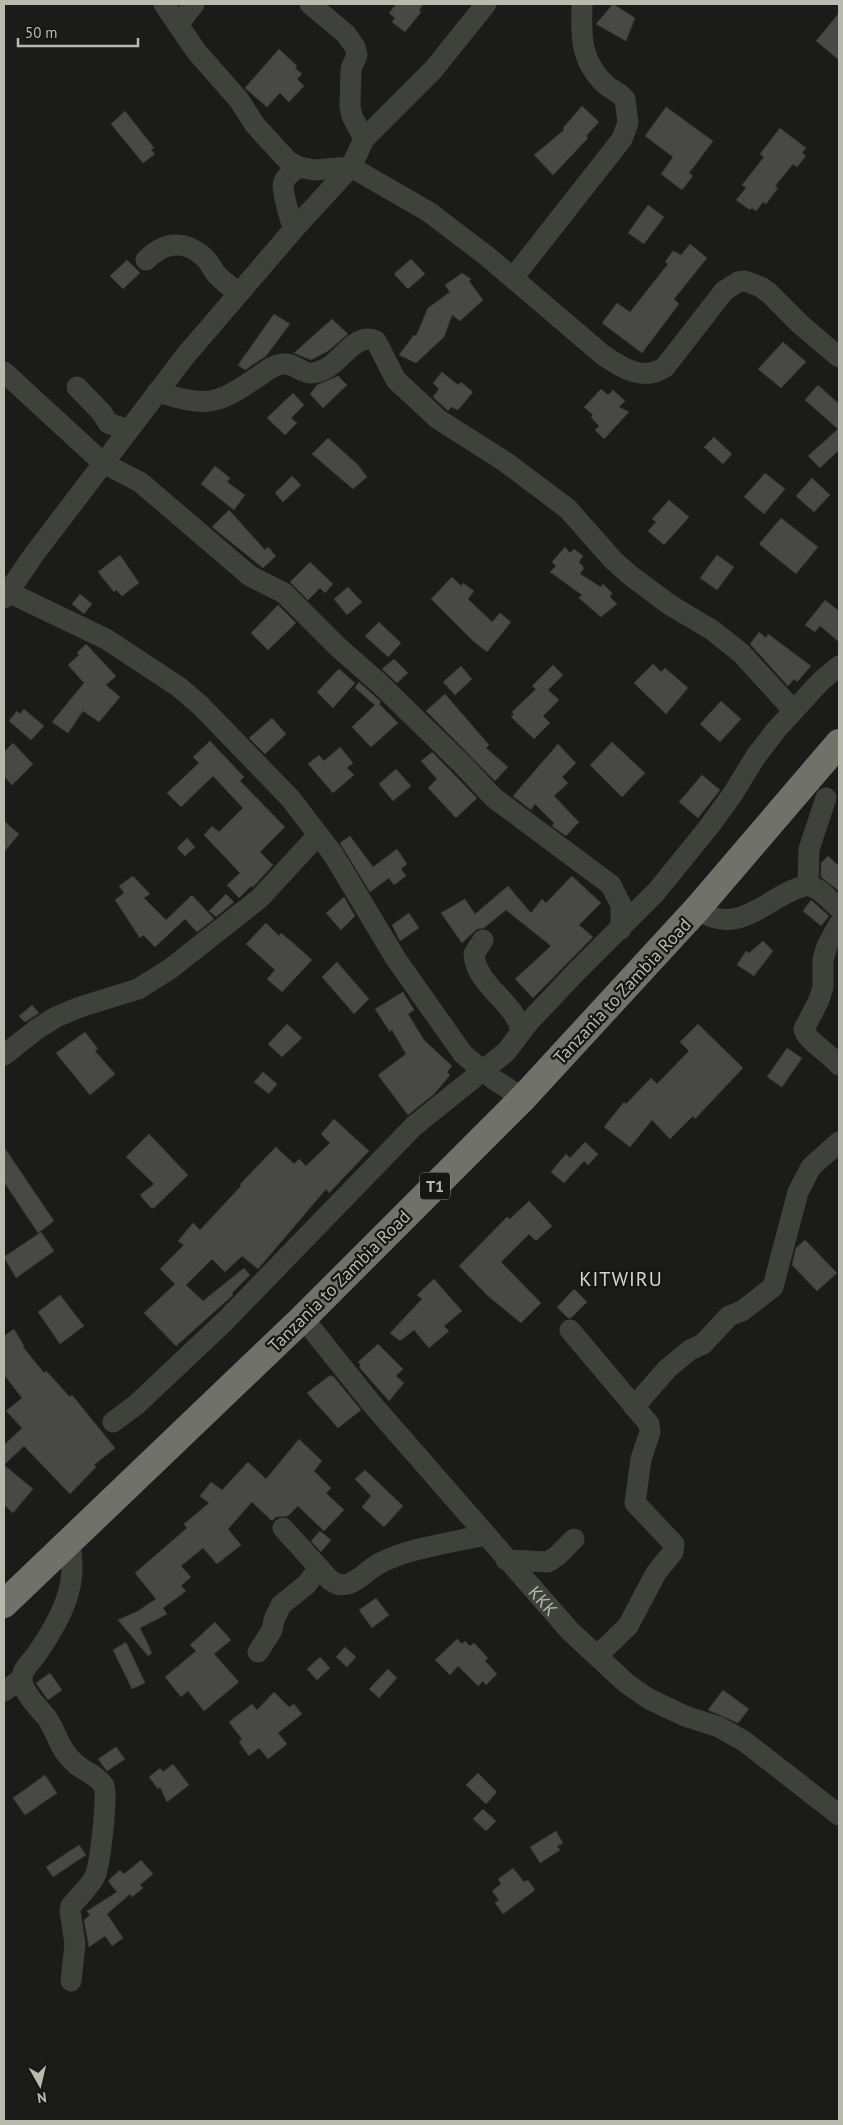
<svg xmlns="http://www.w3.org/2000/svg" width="843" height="2125" font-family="'PT Sans',sans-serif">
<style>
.building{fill:#484944;stroke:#363834}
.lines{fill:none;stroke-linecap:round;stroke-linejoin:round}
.minor{stroke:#3f413b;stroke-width:21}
.highway{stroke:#707168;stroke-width:28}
.labels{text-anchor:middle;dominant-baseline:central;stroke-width:4.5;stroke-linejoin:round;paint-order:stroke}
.shield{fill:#161715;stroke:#888980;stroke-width:1}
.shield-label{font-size:16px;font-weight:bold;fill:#b9baae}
.street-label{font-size:18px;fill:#b9baae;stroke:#161715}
.quarter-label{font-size:20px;letter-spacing:1px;fill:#d5d7ce;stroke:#161715}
</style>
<rect width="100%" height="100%" fill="#1b1c1a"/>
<g class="building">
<polygon points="396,4 424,4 419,10 421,12 405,32 392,22 395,18 389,13"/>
<polygon points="613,4 635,18 626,41 596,24"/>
<polygon points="839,13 839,60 816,41"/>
<polygon points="279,49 297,66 295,68 302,74 297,79 304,86 289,102 280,93 267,107 245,88"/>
<polygon points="582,106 599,122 586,136 588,138 553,175 534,155 564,130 563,128"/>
<polygon points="666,107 713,141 689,173 693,176 682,190 661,174 673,157 645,136"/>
<polygon points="125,111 154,148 151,150 155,154 143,163 111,124"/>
<polygon points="780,128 806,148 802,153 806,156 797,167 793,164 775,186 778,188 766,204 763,202 756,211 752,208 750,210 736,200 746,188 742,185 764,157 760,154"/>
<polygon points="648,205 664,217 644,244 628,233"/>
<polygon points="690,244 707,258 674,299 679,304 642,353 602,323 617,303 630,312 668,264 665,262 673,251 681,255"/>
<polygon points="411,259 425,274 408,289 394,274"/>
<polygon points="127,260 140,273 123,289 110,276"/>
<polygon points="462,273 471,279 469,281 483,300 460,321 452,315 444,337 416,363 399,355 414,335 416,336 428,308 450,292 445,285"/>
<polygon points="274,314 290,324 266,356 245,370 238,365"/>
<polygon points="332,319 348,334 328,351 311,360 294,353"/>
<polygon points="783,342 806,362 781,388 758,369"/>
<polygon points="442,372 458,385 461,382 473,392 458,410 451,407 448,411 433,397 439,389 433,383"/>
<polygon points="338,376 347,385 323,408 310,394 317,385"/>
<polygon points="818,385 839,404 839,450 820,468 808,456 838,429 805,400"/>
<polygon points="601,389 608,395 613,390 625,401 619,407 629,412 604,439 595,430 599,426 591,417 593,415 584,407"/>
<polygon points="293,393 304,405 291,418 297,423 285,435 267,418"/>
<polygon points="714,437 732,454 723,464 704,447"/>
<polygon points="328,438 358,465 367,477 353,489 312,454"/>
<polygon points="215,466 230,478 227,482 245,495 234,510 201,484"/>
<polygon points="765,473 785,489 764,514 744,497"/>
<polygon points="292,476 301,485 283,502 275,493"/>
<polygon points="812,478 830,495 814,512 796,496"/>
<polygon points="669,500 689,517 664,545 648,531 656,522 652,519"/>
<polygon points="229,510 265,550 268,547 276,556 263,568 212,527"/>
<polygon points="781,518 818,547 796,574 759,544"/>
<polygon points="565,547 570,553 574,549 583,556 579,562 584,568 580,574 601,587 603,584 612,593 610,597 617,604 601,617 579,598 582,595 550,572 556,566 552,562"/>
<polygon points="120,555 139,583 122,596 116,590 114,592 98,572"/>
<polygon points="717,555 734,567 717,590 700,578"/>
<polygon points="310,562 333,584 325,593 320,588 308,600 290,582"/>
<polygon points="452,577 461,586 463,583 474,591 468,599 492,622 500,613 511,622 487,652 471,639 431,599"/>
<polygon points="348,587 362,602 347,615 334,599"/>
<polygon points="80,594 92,604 84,614 72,604"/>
<polygon points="825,600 839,611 839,642 820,626 815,632 805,625"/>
<polygon points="278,605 296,623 268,650 251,633"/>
<polygon points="379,622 401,643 388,657 365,636"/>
<polygon points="759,632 766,638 768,634 811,666 797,682 794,679 788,686 750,644"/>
<polygon points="86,644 116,676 106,685 120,697 99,722 83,711 68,733 52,722 84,683 68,665 79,655 77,653"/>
<polygon points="394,659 408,673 397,683 382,669"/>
<polygon points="653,664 661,672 665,668 688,688 666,714 634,683"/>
<polygon points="553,665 563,675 548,690 559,700 543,716 550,723 534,739 511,717 514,714 512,712 536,689 532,686"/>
<polygon points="461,666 472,679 455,695 443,682"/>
<polygon points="339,669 355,683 333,708 317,692"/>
<polygon points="359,682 381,702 379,704 398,723 371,747 352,727 375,705 355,688"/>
<polygon points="445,694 489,745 486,748 508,767 495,781 426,711"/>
<polygon points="721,701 741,719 720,742 700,724"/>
<polygon points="24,709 44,726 31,740 9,721 17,711 20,714"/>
<polygon points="272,718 286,734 265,754 249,738"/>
<polygon points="210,741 244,777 240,781 285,827 260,852 273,865 253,887 251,886 239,898 227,885 240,873 204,835 212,826 219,832 243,808 213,776 181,807 167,793 199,763 193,757"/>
<polygon points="612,742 645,773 622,797 590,765"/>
<polygon points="13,743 33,764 12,785 4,776 4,752"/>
<polygon points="558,744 576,763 562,777 568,783 554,796 579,822 566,836 552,826 554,823 535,804 531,810 513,796"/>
<polygon points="340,747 353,763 347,768 354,775 333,793 308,764 319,755 324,761"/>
<polygon points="432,752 477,798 456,818 428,788 437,779 421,761"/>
<polygon points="396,769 411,786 393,801 379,784"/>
<polygon points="702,775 720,790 698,818 679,802"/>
<polygon points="4,821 19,834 4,852"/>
<polygon points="350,836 373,867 397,849 407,864 401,869 406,876 394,885 389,878 370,892 340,843"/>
<polygon points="187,838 195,847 185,856 177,848"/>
<polygon points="828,856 839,866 839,891 821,877 821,863"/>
<polygon points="133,876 150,894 144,898 166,920 192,895 214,919 197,932 185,919 155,947 143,935 140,938 115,900 124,893 119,886"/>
<polygon points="572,876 601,903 579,925 593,937 533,998 515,979 551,946 506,910 484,928 477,929 462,943 441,913 465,899 475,914 508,886 531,913 542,899 546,903"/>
<polygon points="226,894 234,902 216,917 209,911"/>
<polygon points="344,897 355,916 341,930 326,913"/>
<polygon points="811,900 829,916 821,926 803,911"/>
<polygon points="409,913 419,928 400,941 392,925"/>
<polygon points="266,923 279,936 281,933 292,942 312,960 282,992 267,979 275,970 246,944"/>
<polygon points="763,941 773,951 754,976 737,965 746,951 749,953"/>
<polygon points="337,962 369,999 354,1014 322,977"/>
<polygon points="403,992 414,1010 408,1014 424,1040 452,1066 447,1072 450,1075 434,1094 408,1115 378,1075 406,1054 392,1030 390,1032 375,1009"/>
<polygon points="32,1005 39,1013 25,1022 19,1016"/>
<polygon points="287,1024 302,1038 282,1057 268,1044"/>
<polygon points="698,1024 743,1068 695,1119 693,1116 670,1139 652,1120 630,1147 604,1127 624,1102 626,1104 651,1078 657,1084 689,1051 680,1042"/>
<polygon points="85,1032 98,1049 95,1051 115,1074 90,1095 56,1053"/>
<polygon points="787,1048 802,1058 782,1087 767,1077"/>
<polygon points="263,1072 277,1084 269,1094 254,1082"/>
<polygon points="334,1119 369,1151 329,1193 326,1189 258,1269 242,1256 225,1272 212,1259 186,1285 203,1301 244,1268 250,1275 232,1293 233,1295 176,1346 144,1313 175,1284 160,1269 184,1245 178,1241 193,1223 200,1230 241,1186 240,1184 276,1147 294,1164 299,1159 306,1166 330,1143 321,1134"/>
<polygon points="149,1134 188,1175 154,1208 151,1208 140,1195 154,1184 126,1157"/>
<polygon points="585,1142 598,1154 588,1165 584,1161 564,1183 551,1172 566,1154 570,1158"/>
<polygon points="4,1147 54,1221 38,1233 4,1182"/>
<polygon points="529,1201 552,1226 536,1241 529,1234 501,1262 541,1303 521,1323 488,1296 459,1266 507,1217 510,1219"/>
<polygon points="41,1232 54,1251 16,1278 4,1257"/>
<polygon points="805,1240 837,1273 817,1291 792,1265 796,1248"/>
<polygon points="434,1279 462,1311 444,1326 449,1331 429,1348 414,1330 400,1341 390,1333 422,1299 417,1295"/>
<polygon points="574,1289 587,1302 571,1318 568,1318 557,1307"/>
<polygon points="60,1295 84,1326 60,1344 38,1312"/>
<polygon points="14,1329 24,1346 23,1347 44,1373 46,1371 70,1397 72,1395 115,1448 94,1465 96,1467 70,1494 24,1446 4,1465 33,1489 13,1513 4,1505 4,1445 22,1428 6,1411 22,1398 4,1375 4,1336"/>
<polygon points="378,1344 403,1369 396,1376 404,1383 389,1401 359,1367 361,1365 358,1362"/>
<polygon points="329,1376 333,1376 361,1410 338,1428 307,1393"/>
<polygon points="299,1439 322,1461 314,1471 331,1488 326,1493 344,1510 324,1531 298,1506 288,1516 276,1517 272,1521 252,1502 228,1529 241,1545 217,1564 203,1548 181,1566 191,1577 181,1586 186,1591 163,1608 167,1614 140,1628 152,1653 148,1656 118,1620 138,1611 156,1599 135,1573 187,1528 184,1524 209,1503 200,1496 211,1482 222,1490 248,1462 266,1479"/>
<polygon points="365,1470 403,1506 384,1527 362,1507 371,1496 355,1479"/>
<polygon points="320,1531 331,1540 321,1552 311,1541"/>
<polygon points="376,1598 389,1615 372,1628 359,1610"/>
<polygon points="215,1622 231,1640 214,1654 239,1682 204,1711 188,1691 181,1697 165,1677 196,1651 190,1645"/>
<polygon points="457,1639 462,1644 465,1641 470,1646 474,1643 488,1658 485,1661 497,1674 486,1685 483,1681 478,1686 458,1666 450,1675 435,1660"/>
<polygon points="126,1642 145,1683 132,1689 113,1650"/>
<polygon points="345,1647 356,1657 347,1667 336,1657"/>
<polygon points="320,1657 330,1668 317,1680 307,1669"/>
<polygon points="388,1669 397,1678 379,1698 369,1689"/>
<polygon points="50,1673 62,1690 48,1700 36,1683"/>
<polygon points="723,1690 749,1709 738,1723 708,1710"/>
<polygon points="274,1692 289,1707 294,1704 302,1714 278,1733 287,1744 268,1759 259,1748 249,1756 239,1742 242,1739 229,1722 252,1704 257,1710"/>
<polygon points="116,1747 125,1759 107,1771 98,1759"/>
<polygon points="173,1764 189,1785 167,1802 160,1787 158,1789 149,1777 160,1768 163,1772"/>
<polygon points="478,1773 497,1792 486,1804 466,1785"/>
<polygon points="45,1775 57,1793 25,1815 13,1798"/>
<polygon points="483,1809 496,1821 486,1831 473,1819"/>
<polygon points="556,1831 563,1843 557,1846 560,1850 540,1863 530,1847"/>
<polygon points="79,1845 86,1855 53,1877 46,1867"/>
<polygon points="141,1860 153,1874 140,1885 143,1888 132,1897 130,1894 107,1914 123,1938 112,1946 105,1936 89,1947 84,1920 90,1915 87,1911 117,1892 108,1881 120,1870 124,1874"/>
<polygon points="513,1868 524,1882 528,1880 535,1890 503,1914 495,1903 499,1900 492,1891 501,1884 498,1879"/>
</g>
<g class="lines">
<g class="minor">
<path d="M164,4l32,47 43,49 16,25 34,37 10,5 15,3 37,-3 78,45 59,45 115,98c19,13 40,27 62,12l59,-76 14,-9 7,-1 16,6 8,6 31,31 39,33"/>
<polyline points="310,4 346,34 355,47 357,55 351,69 350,106 352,116 364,139"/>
<polyline points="178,25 194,4"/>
<path d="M294,229c-4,-8 -11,-36 -11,-44 1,-8 10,-14 16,-18"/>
<path d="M146,260c18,-18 38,-21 58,-3 6,5 8,13 14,19 6,6 14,12 21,17"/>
<path d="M513,278l109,-139 6,-16 -3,-24c-6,-7 -13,-9 -19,-14 -26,-24 -25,-49 -24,-81"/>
<polyline points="4,372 103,463 140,482 250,576 284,593 338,647 379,683 464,766 494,798 611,885 621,905 621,929"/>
<polyline points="77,387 102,413 108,423 128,430"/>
<path d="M157,392c48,14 57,15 99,-14 8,-5 16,-13 26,-14 17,-2 20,17 43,5 16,-7 31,-38 51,-28l20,39 42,39 66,42 64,48 45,51 18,16 39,29 42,25 29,23 52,57"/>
<polyline points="4,590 106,639 179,687 201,706 290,798 333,854 396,959 463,1054 493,1079 523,1098"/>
<polyline points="4,598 35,553 186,355 294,229 351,167 364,139 433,70 486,4"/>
<polyline points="808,885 809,849 826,798"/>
<path d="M697,909c43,31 72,-16 111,-24l11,5 20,18"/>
<path d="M839,924l-12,22 -4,14v27l-4,13 -15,29c1,10 27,26 35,36"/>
<path d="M483,940l-9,14c2,32 41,47 47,77"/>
<polyline points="4,1055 37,1029 56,1017 80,1007 138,989 170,969 260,898 318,835"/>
<path id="s1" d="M303,1318l69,86 198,227 56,52 23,16 36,17 34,11 25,14 95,74"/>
<polyline points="570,1330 649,1424 650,1432 641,1459 635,1503 674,1544 673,1552 656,1573 628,1626 597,1656"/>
<polyline points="634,1407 667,1369 690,1350 703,1344 729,1316 742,1311 773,1287 798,1192 811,1167 839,1142"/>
<polyline points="113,1422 136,1405 225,1321 414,1126 506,1052 528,1023 575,973 656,892 708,828 732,795 756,756 776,730 821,681 839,666"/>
<path d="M283,1528l47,52c19,15 34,-9 50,-17 32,-16 71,-20 105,-28"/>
<path d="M69,1543c11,42 -9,77 -33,112 -6,8 -15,15 -14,25 1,13 17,28 25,38 12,18 11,31 30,47 9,7 21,11 27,21 4,9 -4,80 -9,90 -5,11 -16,20 -24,30l-1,5 5,33 -4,37"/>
<polyline points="506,1560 548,1562 557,1556 574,1539"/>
<polyline points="258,1652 272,1630 274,1620 281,1605 307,1584 319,1568"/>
<polyline points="4,1691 22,1679"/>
</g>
<polyline class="highway" points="4,1604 303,1318 523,1098 697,909 839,743"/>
</g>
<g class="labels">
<rect class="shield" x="420" y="1172.5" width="30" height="27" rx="4"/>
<g class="shield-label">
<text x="435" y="1186">T1</text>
</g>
<g class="street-label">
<text transform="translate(622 991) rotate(-47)">Tanzania to Zambia Road</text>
<text transform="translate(339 1281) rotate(-45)">Tanzania to Zambia Road</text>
<text stroke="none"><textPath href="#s1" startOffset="371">KKK</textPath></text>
</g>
<g class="quarter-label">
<text x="621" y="1279">KITWIRU</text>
</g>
</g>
<rect width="843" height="2125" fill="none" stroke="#b9baae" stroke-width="10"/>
<g transform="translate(40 2085) rotate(172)" stroke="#161715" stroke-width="4" paint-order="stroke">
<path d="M0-4L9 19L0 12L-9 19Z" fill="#b9baae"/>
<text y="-8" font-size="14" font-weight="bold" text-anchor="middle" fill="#b9baae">N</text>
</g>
<path d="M18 38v8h120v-8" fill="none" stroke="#b9baae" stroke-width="2.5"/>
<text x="25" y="38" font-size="15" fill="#b9baae" stroke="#161715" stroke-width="4" paint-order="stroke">50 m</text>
</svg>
